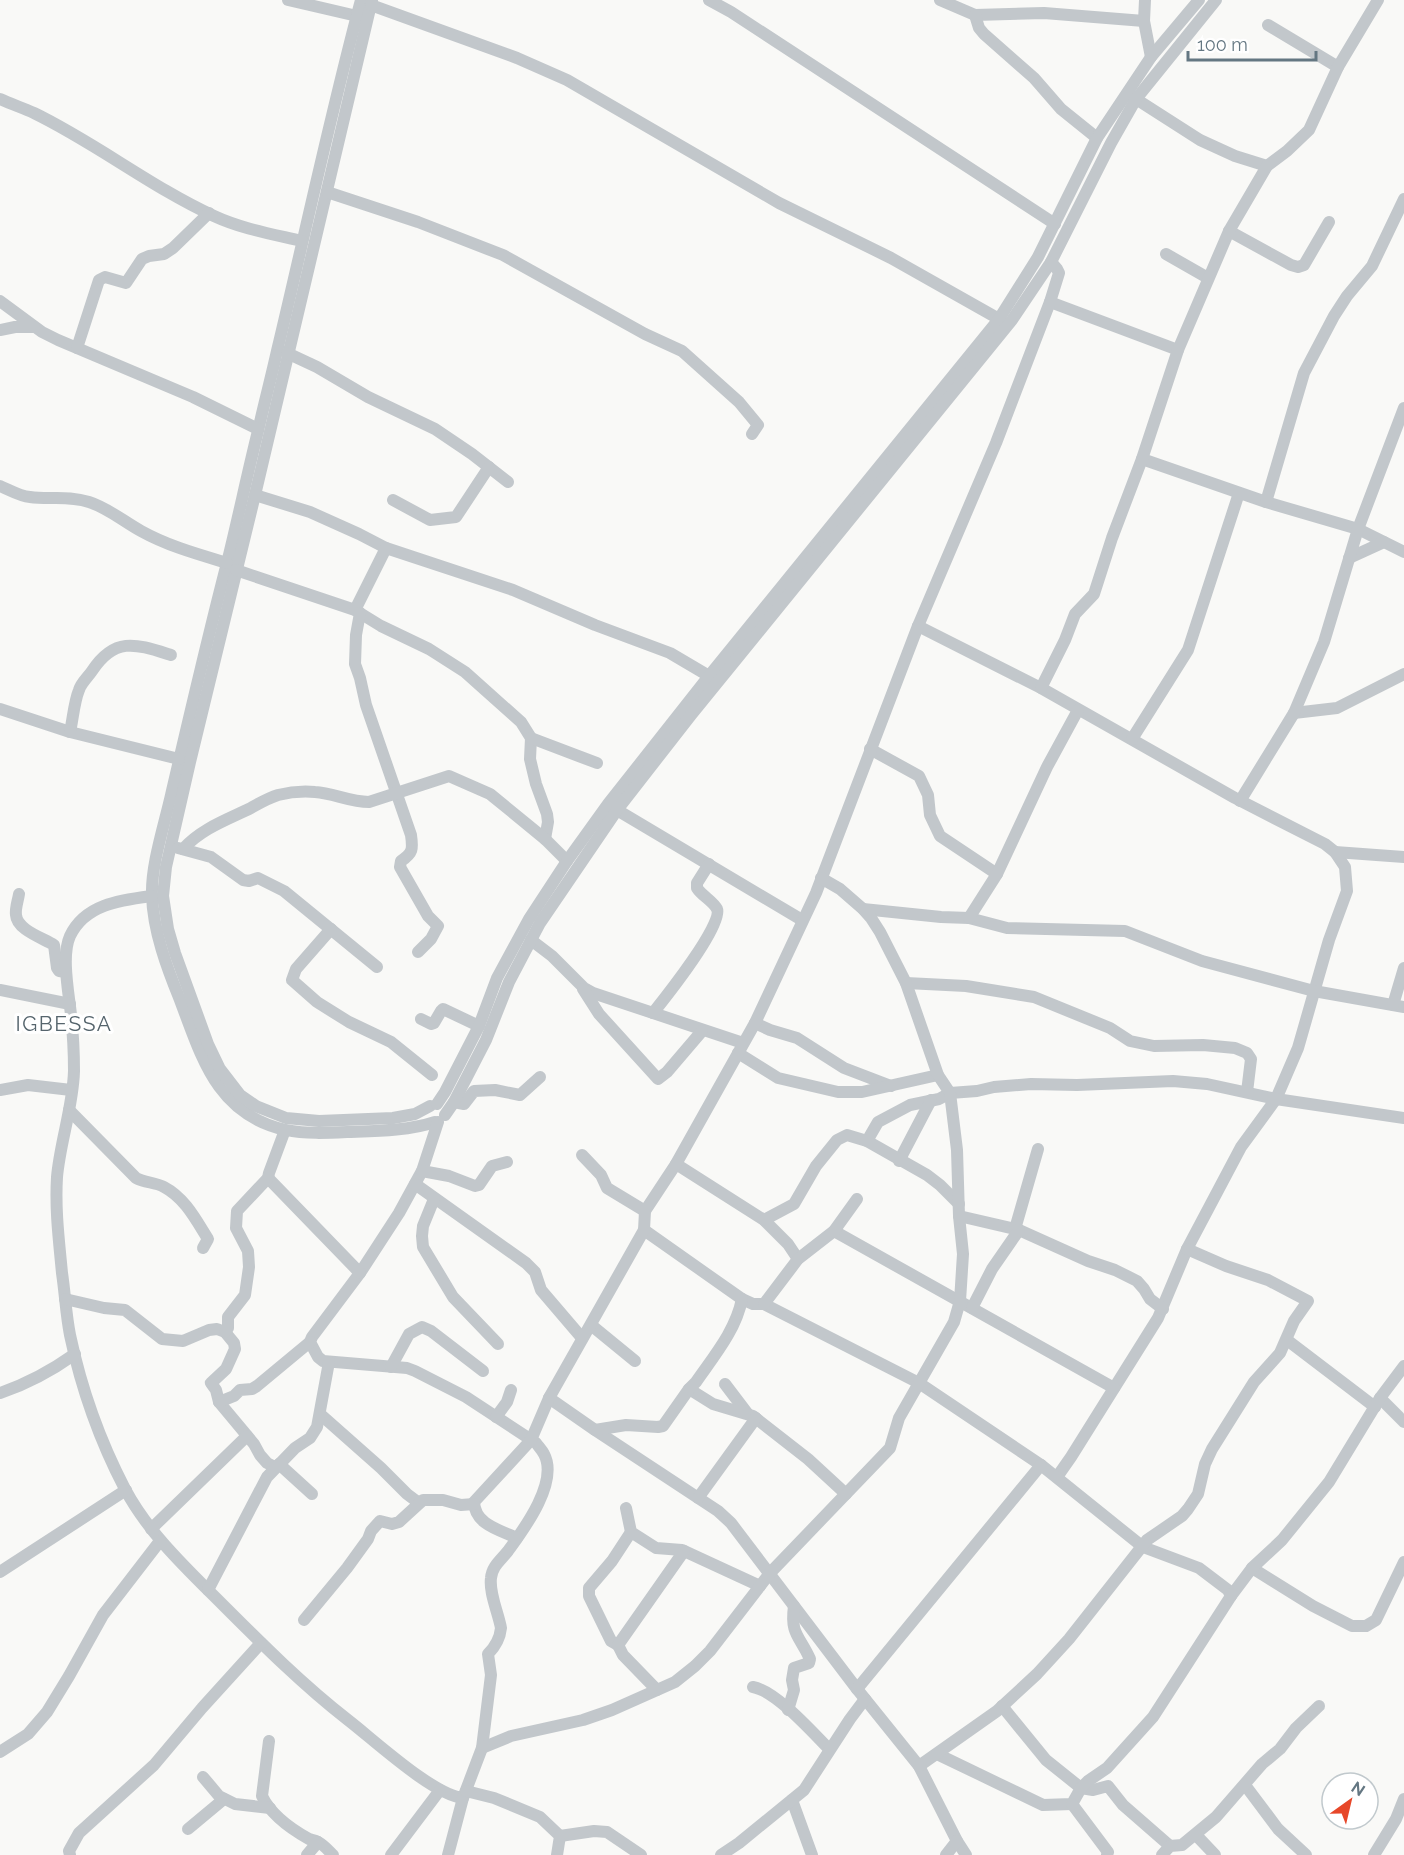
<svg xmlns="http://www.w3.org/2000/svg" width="1404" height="1855" font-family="Raleway,sans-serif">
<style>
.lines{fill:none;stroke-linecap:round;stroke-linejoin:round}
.minor{stroke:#c2c7cb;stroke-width:12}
.labels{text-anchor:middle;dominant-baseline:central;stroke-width:6;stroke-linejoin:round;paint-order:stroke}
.quarter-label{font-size:21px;letter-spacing:1.5px;fill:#56656d;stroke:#fff}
</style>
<rect width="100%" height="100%" fill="#f9f9f7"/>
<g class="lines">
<g class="minor">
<polyline points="288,0 357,16"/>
<path d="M361,0c-31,116 -56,234 -84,351 -6,27 -13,53 -19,80 -11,44 -20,88 -31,132 -20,77 -38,155 -56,232 -7,31 -20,70 -19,100 1,36 15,73 28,105 22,58 37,115 106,130 19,4 41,3 61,2 28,-1 61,-1 88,-10"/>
<polyline points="372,0 255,495 190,762 166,867 163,896 168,929 175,953 208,1044 220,1069 240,1095 256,1106 286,1118 319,1121 393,1118 415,1114 430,1106"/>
<polyline points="709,0 731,12 1055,224"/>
<polyline points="940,0 975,15 1044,13 1144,21"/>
<polyline points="1145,0 1144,21 1151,57"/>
<polyline points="371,5 517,58 567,80 779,203 891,258 999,319"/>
<polyline points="975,15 979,28 984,34 1034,78 1061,109 1097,138"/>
<polyline points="1268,25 1338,67"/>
<path d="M0,99c11,5 23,9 34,14 62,30 117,74 180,103 28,13 58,18 88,25"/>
<polyline points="1136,99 1200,140 1235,156 1267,166"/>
<polyline points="327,192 418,222 503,255 645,334 682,351 739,402 758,425 752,434"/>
<polyline points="1229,231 1291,265 1298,267 1304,265 1329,222"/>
<polyline points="1166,254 1208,278"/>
<polyline points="0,301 42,332 58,340 193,397 258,429"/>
<polyline points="1050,302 1178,350"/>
<polyline points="0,330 15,327 34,327"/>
<polyline points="77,348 99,280 105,277 126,283 142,259 149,256 164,254 173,248 209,213"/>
<polyline points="287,353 317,367 368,397 435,429 472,454 508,482"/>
<polyline points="1142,459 1266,502 1358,529 1404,552"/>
<path d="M0,486c10,4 19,10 30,11 20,3 37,-2 59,5 19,6 34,19 52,29 27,15 56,23 86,32"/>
<polyline points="255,495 310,512 359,534 386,548 513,590 595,625 670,653 709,676"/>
<polyline points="393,500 430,520 456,517 489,467"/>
<polyline points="1266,502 1304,373 1334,316 1347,296 1372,266 1404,199"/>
<polyline points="1349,558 1384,542"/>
<polyline points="236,570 355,610 381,626 429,649 465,672 484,689 521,722 531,738 530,759 536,784 547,814 548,822 545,839"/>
<polyline points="355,610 386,548"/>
<path d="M360,613l-4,22 -1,29 5,14 6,27 45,130c2,14 2,18 -10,26l-1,6 28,49 10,10 -7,13 -13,13"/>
<polyline points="918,626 1041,688 1235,798 1325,844 1335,852 1345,867 1347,891 1329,940 1298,1048 1276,1099 1241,1147 1187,1249 1158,1318 1071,1457 1057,1477"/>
<polyline points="1041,688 1065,640 1075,614 1094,594 1112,538 1142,459 1178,350 1229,231 1267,166 1287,151 1309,130 1338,67 1378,0"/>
<polyline points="0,709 70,732 179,759"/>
<polyline points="1294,713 1337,708 1404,674"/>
<path d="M70,732c3,-13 4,-30 9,-42 2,-7 9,-13 13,-19 23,-35 44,-27 79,-16"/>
<polyline points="531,738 597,763"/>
<polyline points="1132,739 1188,650 1239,493"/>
<polyline points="870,749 919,776 928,795 930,815 940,836 997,874"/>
<polyline points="1240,801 1294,713 1324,642 1358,529 1404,408"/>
<polyline points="617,810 802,920"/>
<polyline points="178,848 211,857 243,880 249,881 258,878 284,891 377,967"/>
<path d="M183,849c18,-20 43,-29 66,-40 9,-5 19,-11 29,-14 12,-3 25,-4 37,-3 18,1 35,10 54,10l80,-26 41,18 55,45 22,22"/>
<polyline points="1335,852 1404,857"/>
<path d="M19,894c-1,7 -4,14 -3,21 1,15 27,23 38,30l3,23 2,3 7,1"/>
<path d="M152,896c-31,4 -67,8 -82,40 -9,20 -1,58 1,79 2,18 3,38 3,56 -1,36 -14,71 -17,106 -2,33 2,64 5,96 3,20 4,42 8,62 11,52 30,106 55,154 24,45 62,80 98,116 40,40 80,80 125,115 26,20 85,75 115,78"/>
<polyline points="863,909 941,917 969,918 1007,928 1125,931 1202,961 1314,991 1404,1007"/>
<polyline points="969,918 997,874 1047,767 1078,710"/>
<polyline points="331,929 296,969 292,980 317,1002 349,1022 391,1042 432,1075"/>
<polyline points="531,940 552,956 584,988 593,993 743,1043"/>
<polyline points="906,983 966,986 1034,997 1110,1028 1130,1041 1154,1046 1203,1045 1235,1048 1247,1053 1251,1059 1247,1092"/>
<polyline points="583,989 599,1014 658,1079 667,1072 702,1031"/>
<polyline points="0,990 70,1004"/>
<polyline points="1393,1005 1404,968"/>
<path d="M653,1013c12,-15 71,-89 64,-104 -4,-8 -15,-13 -20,-21v-5l12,-19"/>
<polyline points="421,1019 431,1024 434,1023 441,1011 443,1009 479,1026"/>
<polyline points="755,1023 770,1030 797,1038 844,1068 891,1086"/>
<polyline points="738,1053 778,1078 838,1092 862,1092 938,1075"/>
<polyline points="0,1090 28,1085 71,1090"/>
<polyline points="454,1102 464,1104 474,1091 495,1090 520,1095 540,1077"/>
<polyline points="437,1104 445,1092 479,1026 497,978 529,919 567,861 608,804 709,676 999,319 1038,257 1097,138 1151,57 1199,0"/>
<path d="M69,1110l67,68c9,5 19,4 28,9 21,11 32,33 44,52l-5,9"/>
<polyline points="445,1115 454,1102 486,1040 509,982 540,923 617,810 691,715 1012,320 1051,262 1111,143 1136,99 1216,0"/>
<path d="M438,1122l-16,49 -23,42 -39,60 -48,64 -2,5 8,15 5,4 84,7 8,3 51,26 70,46c3,4 6,7 8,11 15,28 -20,75 -36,97 -7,9 -16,15 -17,27 -2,15 7,34 10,50 -1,10 -6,19 -13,26l3,21 -9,73 -19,50 -15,57"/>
<polyline points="867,1141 878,1122 910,1105 939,1099 950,1093 977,1091 994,1087 1031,1084 1077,1085 1173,1081 1207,1084 1276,1099 1404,1118"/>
<polyline points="582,1155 601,1175 607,1188 645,1211"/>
<polyline points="899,1161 931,1100"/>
<polyline points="676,1164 764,1220 788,1244 798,1259"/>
<polyline points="422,1171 449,1176 475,1186 479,1185 492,1166 507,1162"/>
<polyline points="268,1178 360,1273"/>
<polyline points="415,1184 526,1263 535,1272 541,1290 582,1338"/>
<polyline points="434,1199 423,1226 422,1236 423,1247 453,1297 498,1344"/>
<polyline points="959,1216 1019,1230 1088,1261 1115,1270 1137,1281 1144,1289 1150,1299 1163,1309"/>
<polyline points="764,1220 794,1204 816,1166 837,1140 847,1135 867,1141 927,1175 940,1185 959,1204"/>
<polyline points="1015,1229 1038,1149"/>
<polyline points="644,1230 742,1299 753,1304 764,1304 919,1383 1041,1465 1143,1547 1199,1568 1228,1590 1231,1596"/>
<polyline points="834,1231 1114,1388"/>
<polyline points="65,1299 104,1308 125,1310 162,1339 183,1341 209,1330 217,1329 225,1332 234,1343 235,1349 226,1369 211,1383 216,1390 219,1402 254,1444 260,1455 267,1463 275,1467"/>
<polyline points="764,1304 798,1259 834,1231 857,1199"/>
<polyline points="972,1308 992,1269 1019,1230"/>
<polyline points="591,1325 635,1361"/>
<polyline points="225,1332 228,1328 228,1317 245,1295 249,1267 248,1251 236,1228 237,1211 268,1178 269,1173 285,1130"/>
<polyline points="1287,1340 1375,1407"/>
<polyline points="391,1367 409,1334 422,1327 431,1331 483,1371"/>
<polyline points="725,1384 747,1413"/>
<polyline points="689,1389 713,1404 753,1416 808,1459 846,1494"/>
<path d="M0,1393c27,-9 51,-22 75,-39"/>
<polyline points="549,1398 595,1430 718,1511 731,1523 857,1689 919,1766 957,1841 966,1855"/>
<polyline points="1380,1398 1404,1422"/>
<polyline points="219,1402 234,1396 240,1390 252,1389 257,1386 310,1342"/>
<polyline points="320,1414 381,1468 407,1494 419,1503"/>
<polyline points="496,1417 507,1402 511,1390"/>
<path d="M595,1430l31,-5 32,2 5,-1 26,-37 7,-7c18,-26 40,-52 46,-83"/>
<polyline points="279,1464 312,1494"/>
<polyline points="698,1498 756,1418"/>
<polyline points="626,1508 631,1532 656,1548 682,1550 760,1586"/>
<polyline points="151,1529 247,1436"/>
<path d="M517,1538c-17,-8 -42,-13 -43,-36l57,-62 18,-42 95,-168 1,-19 31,-47 79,-141 61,-130 102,-267 78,-183 54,-141 9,-29 -2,-4 -6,-7"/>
<polyline points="1252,1568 1313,1606 1352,1626 1366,1626 1376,1620 1404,1562"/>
<polyline points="0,1572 126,1490"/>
<polyline points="208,1590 267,1477 295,1448 310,1438 317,1427 329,1362"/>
<polyline points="304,1620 347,1568 368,1539 371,1531 380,1521 392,1524 399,1522 423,1500 443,1500 461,1505 474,1504"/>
<polyline points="618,1645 611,1641 589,1596 589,1588 612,1561 631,1532"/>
<path d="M753,1687c23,4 59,45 76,62"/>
<polyline points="857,1689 1041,1465"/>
<polyline points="657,1690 623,1655 618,1645 684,1551"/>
<polyline points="1002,1706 1046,1760 1081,1788 1093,1790 1108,1786 1123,1805 1170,1846"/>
<path d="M788,1710l6,-20 -2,-10 2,-12 15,-5 1,-4c-10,-23 -20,-24 -16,-53"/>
<path d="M269,1741l-7,55c9,19 29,33 47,43 3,1 6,1 9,3 6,3 11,9 15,13"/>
<polyline points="482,1748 511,1736 583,1720 612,1710 675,1682 695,1666 710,1651 770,1573 890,1448 899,1418 954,1322 960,1301 963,1254 959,1216 957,1150 950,1093 938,1075 906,983 880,932 871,918 863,909 840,889 821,878"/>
<polyline points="0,1752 28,1734 47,1712 69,1676 103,1615 160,1541"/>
<polyline points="937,1754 1043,1805 1072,1804 1081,1788 1088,1781 1107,1768 1153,1717 1231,1596 1252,1568 1282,1540 1329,1482 1380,1398 1404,1366"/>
<polyline points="919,1766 997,1711 1037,1674 1069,1639 1147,1540 1182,1516 1188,1509 1198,1494 1205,1464 1212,1449 1254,1382 1280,1353 1294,1321 1308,1301 1268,1280 1226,1266 1187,1249"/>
<polyline points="203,1777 219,1796 235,1804 270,1808"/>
<polyline points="1245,1785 1278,1829 1306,1855"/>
<polyline points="466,1791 494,1798 540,1817 560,1836 557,1855"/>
<polyline points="792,1800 812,1855"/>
<polyline points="1072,1804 1108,1852 1107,1855"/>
<polyline points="188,1829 224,1799"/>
<polyline points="1196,1835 1215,1855"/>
<polyline points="560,1836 594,1831 607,1832 641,1855"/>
<polyline points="70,1855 69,1851 79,1833 154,1765 202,1708 261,1643"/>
<polyline points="307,1855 318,1842"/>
<polyline points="391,1855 440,1790"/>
<polyline points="721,1855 739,1843 804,1790 850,1719 865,1699"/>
<polyline points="946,1855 957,1841"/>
<polyline points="1162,1855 1170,1846 1182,1845 1216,1817 1262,1764 1280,1749 1296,1728 1319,1706"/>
<polyline points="1374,1855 1396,1819 1404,1799"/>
</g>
</g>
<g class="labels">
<g class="quarter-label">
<text x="64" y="1023">IGBESSA</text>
</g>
</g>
<g transform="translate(1350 1801) rotate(34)"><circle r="28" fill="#ffffff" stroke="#c1c9cd" stroke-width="1.5"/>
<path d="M0-4.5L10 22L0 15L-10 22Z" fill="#e74729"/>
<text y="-9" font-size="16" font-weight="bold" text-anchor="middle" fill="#647782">N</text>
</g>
<path d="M1188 51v9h128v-9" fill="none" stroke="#647782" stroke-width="3"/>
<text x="1197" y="51" font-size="18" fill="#647782" stroke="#ffffff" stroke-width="4.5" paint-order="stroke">100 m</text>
</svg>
